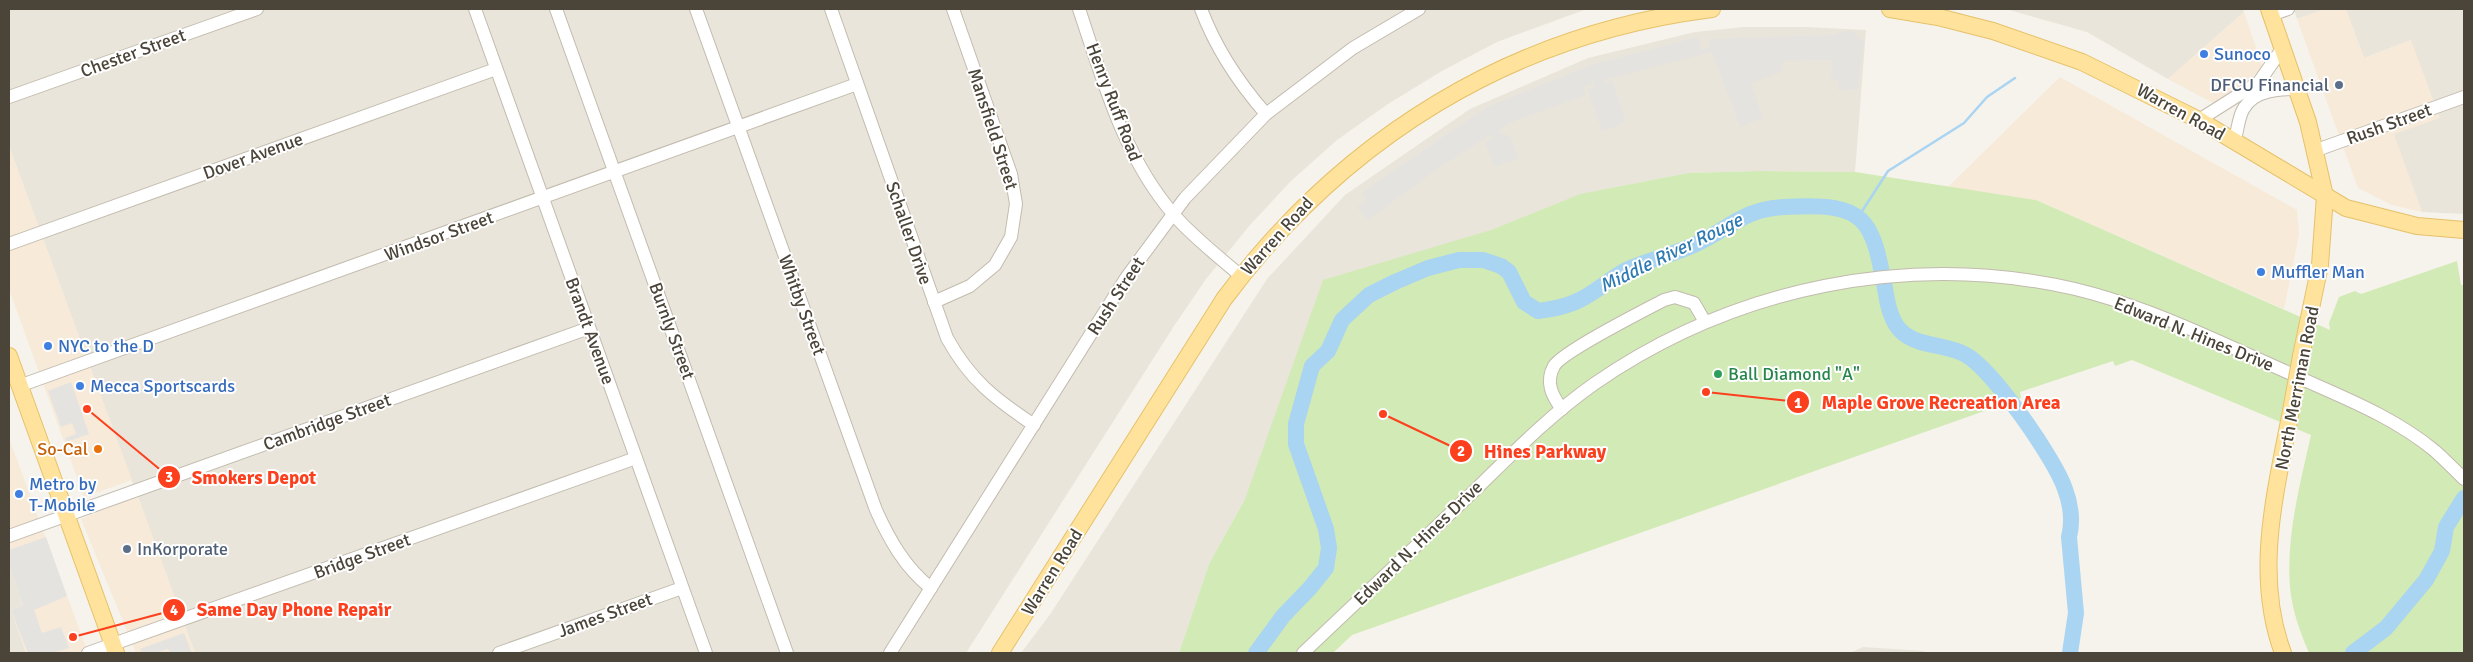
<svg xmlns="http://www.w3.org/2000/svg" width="2473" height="662" font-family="Signika,sans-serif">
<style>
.residential{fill:#eae5da}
.commercial{fill:#f7ead8}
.green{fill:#d2eab5}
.parking{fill:#e5e3e0}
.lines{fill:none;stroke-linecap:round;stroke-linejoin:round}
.stream{stroke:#a9d4f2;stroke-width:2.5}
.river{stroke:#a9d4f2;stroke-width:16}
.minor-casing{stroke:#c2bbae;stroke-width:14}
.major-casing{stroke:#e6c16a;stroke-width:18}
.minor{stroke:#fff;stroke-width:12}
.major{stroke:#ffe39c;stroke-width:16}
.major-bridge-casing{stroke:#e6c16a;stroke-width:18;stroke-linecap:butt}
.major-bridge{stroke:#ffe39c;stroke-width:16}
.shop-dot{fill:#3f7fe0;stroke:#fff;stroke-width:2}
.service-dot{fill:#5c6f8a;stroke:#fff;stroke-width:2}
.leisure-dot{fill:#2e9e5b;stroke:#fff;stroke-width:2}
.food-dot{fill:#e8710a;stroke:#fff;stroke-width:2}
.labels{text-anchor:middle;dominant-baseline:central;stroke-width:4;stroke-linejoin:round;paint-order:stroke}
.street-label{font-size:18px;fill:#4b4439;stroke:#fff}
.shop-label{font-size:18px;fill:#366cbe;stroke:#fff;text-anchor:start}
.service-label{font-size:18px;fill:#4e5e75;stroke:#fff;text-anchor:end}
.leisure-label{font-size:18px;fill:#27864d;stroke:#fff;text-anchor:start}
.food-label{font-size:18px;fill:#c56008;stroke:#fff;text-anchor:end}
.water-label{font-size:19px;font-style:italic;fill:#2e7ab2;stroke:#fff}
.leader{fill:none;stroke:#fc3f1d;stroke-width:2}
.callout-dot{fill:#fc3f1d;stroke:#fff;stroke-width:2}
.mark-label{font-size:15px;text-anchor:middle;font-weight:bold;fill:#fff}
.callout-label{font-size:19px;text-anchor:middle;font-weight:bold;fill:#fc3f1d;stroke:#fff;stroke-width:4;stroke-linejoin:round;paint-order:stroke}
</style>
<rect width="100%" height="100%" fill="#f6f3ec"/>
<g class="residential">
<polygon points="9,9 1587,9 1497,42 1442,71 1388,104 1337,140 1291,181 1250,225 1206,279 1174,326 966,653 195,653 9,146"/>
<polygon points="2006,9 2243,9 2244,12 2168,79 2087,32"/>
<polygon points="2294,9 2325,9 2297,19"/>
<polygon points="2346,9 2464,9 2464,214 2422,212 2393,134 2411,40 2364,58"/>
<polygon points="1744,27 1805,27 1866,30 1855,172 1760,171 1688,173 1581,194 1491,230 1245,499 1209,564 1179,653 1021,653 1051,613 1267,279 1345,195 1470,109 1588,58 1695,32"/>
<polygon points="9,564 23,605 11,610 26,653 9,653"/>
<polygon points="1863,647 1924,651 1925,653 1850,653"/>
</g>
<g class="commercial">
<polygon points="2325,9 2346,9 2364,58 2411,40 2440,118 2394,134 2422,212 2392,205 2358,188 2297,19"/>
<polygon points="2244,12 2263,68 2238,89 2215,104 2168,79"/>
<polygon points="2060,77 2297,210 2299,234 2284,309 2036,200 1948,187"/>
<polygon points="9,146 132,480 84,497 9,289"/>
<polygon points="9,438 88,653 26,653 11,610 23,605 9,564"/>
<polygon points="138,496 195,653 136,653 81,519"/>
</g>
<path class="green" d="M1760,171l95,1 181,28 294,130 -1,-7 10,-26 16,-6 6,3 96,-33 4,24h3v368h-155c-9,-21 -17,-43 -19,-66 -4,-51 10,-103 21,-152l-179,-75 -17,6 -2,-5 -93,31 1,6 -669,237 -19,18h-154l30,-89 36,-65 78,-219 168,-50 89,-36 108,-21z"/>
<g class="parking">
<polygon points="1844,31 1854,31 1858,38 1864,40 1858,89 1838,90 1839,81 1831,79 1832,60 1783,61 1782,72 1751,83 1763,118 1740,127 1712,52 1604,80 1605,83 1612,80 1626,121 1620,125 1602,131 1587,89 1595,86 1594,83 1584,87 1586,95 1510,123 1499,130 1500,133 1510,136 1519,159 1494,167 1485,142 1492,138 1490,135 1442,166 1368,220 1357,207 1366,201 1362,193 1375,183 1487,107 1591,65 1698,37 1701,50 1711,47 1708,39 1833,35"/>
<polygon points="71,382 89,434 66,442 65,438 76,434 72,423 61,427 48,391"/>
<polygon points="46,537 67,596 34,610 42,633 61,627 69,648 53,653 28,653 11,610 23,605 9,564 9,550"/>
<polygon points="184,633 192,653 170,653 168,649 155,653 142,653 140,649"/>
</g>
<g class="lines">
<polyline class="stream" points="1859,216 1888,171 1964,123 1987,97 2015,78"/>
<g class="river">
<path d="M1256,653l27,-37 27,-28 16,-20 3,-20 -3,-19 -30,-85v-20l16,-58 16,-15 14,-31 27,-25 26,-13 33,-14 31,-8h24l18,6 8,6 15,30 14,9c16,-2 33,-5 47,-14 15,-8 26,-19 41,-27 22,-10 46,-15 68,-25 35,-16 49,-36 90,-38 84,-5 88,11 102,87 2,13 6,29 16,38 16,15 46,12 64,23 27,15 89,104 99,134 6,16 8,32 4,48l7,76 -6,40"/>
<polyline points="2353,653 2386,628 2426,580 2442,551 2446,527 2464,498"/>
</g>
<defs>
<g id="minor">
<polyline points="475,9 706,653"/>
<polyline points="556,9 787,653"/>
<path d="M696,9l180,501c13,29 29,58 55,78"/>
<path d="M831,9l116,329c23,42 48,61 87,87"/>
<path d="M1079,9c24,71 44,147 95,206 20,23 44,41 67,61"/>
<path d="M1201,9c15,40 37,73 65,105"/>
<polyline points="2271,15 2288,9"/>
<polyline points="9,97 257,9"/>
<polyline points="2199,120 2259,82 2282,49"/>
<path d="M2234,142c4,-11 4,-25 10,-34 11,-18 35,-19 53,-19"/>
<polyline points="2314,151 2464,97"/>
<polyline points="9,244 496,69"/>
<polyline points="934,302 970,286 995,265 1011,237 1016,204 1011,174 953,9"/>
<polyline points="19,386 857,84"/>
<path d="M1562,409c-10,-13 -17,-27 -8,-43 8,-14 91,-56 110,-66l11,-3 19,6 11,19"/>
<polyline points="9,536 589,328"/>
<polyline points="88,653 636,458"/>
<polyline points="499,653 682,588"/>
<polyline points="890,653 1126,278 1185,198 1266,114 1353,48 1419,9"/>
<path d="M1303,653c57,-54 114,-108 171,-162 38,-37 76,-76 120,-107 140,-97 315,-133 481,-95 50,12 98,32 145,53 33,15 65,29 98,44 41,18 82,36 117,65 10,9 20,19 29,28"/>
</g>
<g id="major">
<polyline points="1890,9 1938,17 1993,31 2082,62 2199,120 2346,208 2417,226 2464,230"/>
<polyline points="2269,9 2308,122 2325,196 2320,265 2301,356"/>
<polyline points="9,356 116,653"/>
<path d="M1000,653l224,-354c120,-161 287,-265 488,-290"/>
<path d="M2283,653c-31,-83 -5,-169 10,-253"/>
</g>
</defs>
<use href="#minor" class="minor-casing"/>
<use href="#major" class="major-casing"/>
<use href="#minor" class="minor"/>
<use href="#major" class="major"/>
<defs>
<polyline id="major-bridge" points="2293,400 2301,356"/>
</defs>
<use href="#major-bridge" class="major-bridge-casing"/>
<use href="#major-bridge" class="major-bridge"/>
</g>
<g class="shop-dot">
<circle cx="2204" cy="54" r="5"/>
<circle cx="2261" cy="272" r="5"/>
<circle cx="48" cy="346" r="5"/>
<circle cx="80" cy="386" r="5"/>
<circle cx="19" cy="494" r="5"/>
</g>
<g class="service-dot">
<circle cx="2339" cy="85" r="5"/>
<circle cx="127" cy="549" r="5"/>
</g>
<circle class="leisure-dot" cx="1718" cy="374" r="5"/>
<circle class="food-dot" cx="98" cy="449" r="5"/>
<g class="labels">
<g class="street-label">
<text transform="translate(133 53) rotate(-20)">Chester Street</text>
<text transform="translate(1114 102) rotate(69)">Henry Ruff Road</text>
<text transform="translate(2181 112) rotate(29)">Warren Road</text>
<text transform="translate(2389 124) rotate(-20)">Rush Street</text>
<text transform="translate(993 129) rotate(72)">Mansfield Street</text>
<text transform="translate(253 156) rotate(-20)">Dover Avenue</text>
<text transform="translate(909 233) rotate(71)">Schaller Drive</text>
<text transform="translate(439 236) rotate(-20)">Windsor Street</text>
<text transform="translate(1277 236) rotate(-48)">Warren Road</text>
<text transform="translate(1116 296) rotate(-57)">Rush Street</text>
<text transform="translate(802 305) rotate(70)">Whitby Street</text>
<text transform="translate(590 331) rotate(70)">Brandt Avenue</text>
<text transform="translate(672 331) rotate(70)">Burnly Street</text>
<text transform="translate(2194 334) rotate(22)">Edward N. Hines Drive</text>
<text transform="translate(2297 388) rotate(-79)">North Merriman Road</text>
<text transform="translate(327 422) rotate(-20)">Cambridge Street</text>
<text transform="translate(1418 543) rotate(-44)">Edward N. Hines Drive</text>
<text transform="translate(362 556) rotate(-20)">Bridge Street</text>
<text transform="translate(1052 572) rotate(-58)">Warren Road</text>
<text transform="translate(605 615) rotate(-20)">James Street</text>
</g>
<g class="shop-label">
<text x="2214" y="54">Sunoco</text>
<text x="2271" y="272">Muffler Man</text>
<text x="58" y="346">NYC to the D</text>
<text x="90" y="386">Mecca Sportscards</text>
<text x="29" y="484">Metro by<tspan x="29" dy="21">T-Mobile</tspan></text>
</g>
<g class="service-label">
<text x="2329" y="85">DFCU Financial</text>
<text x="137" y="549" text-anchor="start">InKorporate</text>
</g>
<g class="leisure-label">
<text x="1728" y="374">Ball Diamond "A"</text>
</g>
<g class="food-label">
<text x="88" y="449">So-Cal</text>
</g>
<g class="water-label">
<text transform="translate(1671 253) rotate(-26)">Middle River Rouge</text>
</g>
</g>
<path class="leader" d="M1706 392L1798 402M1383 414L1461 451M87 409L169 477M73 637L174 610"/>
<g class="callout-dot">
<circle cx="1706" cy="392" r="5"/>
<circle cx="1383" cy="414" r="5"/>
<circle cx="87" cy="409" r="5"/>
<circle cx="73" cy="637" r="5"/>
<circle cx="1798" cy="402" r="12"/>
<circle cx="1461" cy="451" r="12"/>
<circle cx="169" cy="477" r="12"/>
<circle cx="174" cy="610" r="12"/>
</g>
<g class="mark-label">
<text x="1798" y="408">1</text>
<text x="1461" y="456">2</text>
<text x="169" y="482">3</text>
<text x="174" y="615">4</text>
</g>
<g class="callout-label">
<text x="1941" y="409">Maple Grove Recreation Area</text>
<text x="1545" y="458">Hines Parkway</text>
<text x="254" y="484">Smokers Depot</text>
<text x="294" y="616">Same Day Phone Repair</text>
</g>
<rect width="2473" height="662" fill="none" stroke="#4b4439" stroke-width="20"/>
</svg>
